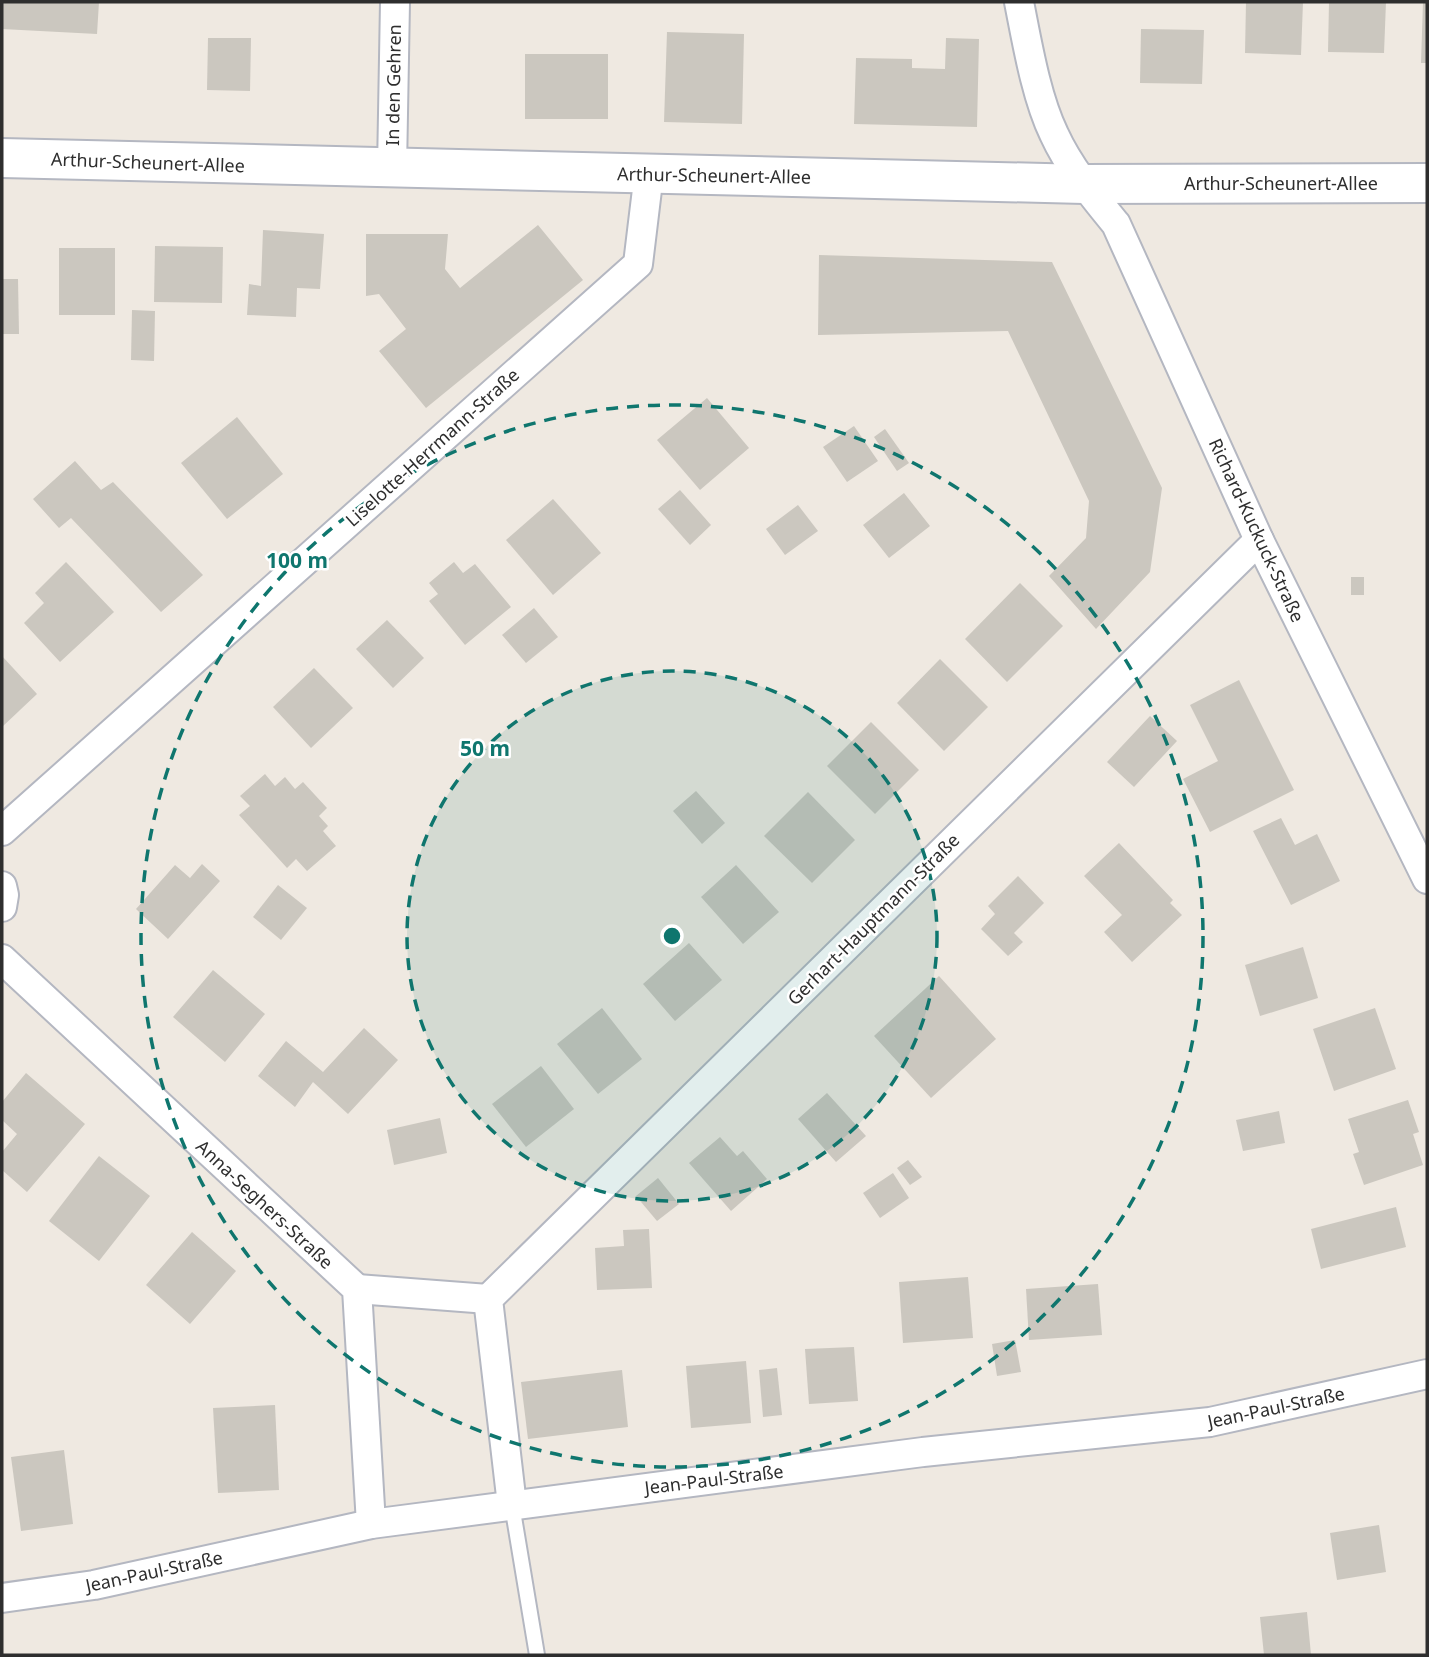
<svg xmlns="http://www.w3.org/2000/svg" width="1429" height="1657" font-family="'Noto Sans',sans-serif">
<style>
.building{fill:#cbc7bf}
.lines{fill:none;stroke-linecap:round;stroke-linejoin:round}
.lane-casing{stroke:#b4b7c1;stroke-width:18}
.street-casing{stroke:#b4b7c1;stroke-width:32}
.secondary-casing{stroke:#b4b7c1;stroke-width:42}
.lane{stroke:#fff;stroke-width:14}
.street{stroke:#fff;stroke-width:28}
.secondary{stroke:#fff;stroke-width:38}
.ring{fill:none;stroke:#0f766e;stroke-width:3.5;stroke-dasharray:12 9}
.labels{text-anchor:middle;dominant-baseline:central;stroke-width:5;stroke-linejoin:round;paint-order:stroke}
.street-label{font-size:18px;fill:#2e2e2e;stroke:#fff}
.centre{fill:#0f766e;stroke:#fff;stroke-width:3.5}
.ring-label{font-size:21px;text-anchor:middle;font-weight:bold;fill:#0f766e;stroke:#fff;stroke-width:5;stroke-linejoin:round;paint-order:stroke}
</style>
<rect width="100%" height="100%" fill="#efe9e1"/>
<g class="building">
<polygon points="2,2 99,2 97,34 2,29"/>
<polygon points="1246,2 1303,2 1301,55 1245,53"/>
<polygon points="1329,2 1386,2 1384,53 1328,52"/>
<polygon points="1423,2 1427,2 1427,63 1421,63"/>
<polygon points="1141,29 1204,30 1202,84 1140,83"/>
<polygon points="667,32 744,34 742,124 664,122"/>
<polygon points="208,38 251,38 250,91 207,90"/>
<polygon points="946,38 979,39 977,127 854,124 856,58 912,59 912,68 945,69"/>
<rect x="525" y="54" width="83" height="65"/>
<polygon points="538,225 583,280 426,408 379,351 406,329 379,294 366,296 366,234 448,234 445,269 460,288"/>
<polygon points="263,230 324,234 320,289 297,288 296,317 247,315 249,284 261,286"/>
<polygon points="155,246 223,247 222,303 154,302"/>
<rect x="59" y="248" width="56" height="67"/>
<polygon points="819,255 1052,262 1162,488 1150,572 1096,629 1049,576 1086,538 1089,501 1008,331 818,335"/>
<polygon points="2,279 18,279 19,334 2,334"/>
<polygon points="132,310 155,311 154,361 131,360"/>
<polygon points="707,398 749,448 700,490 657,440"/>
<polygon points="237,417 283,474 227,519 181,463"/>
<polygon points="854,426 878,461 847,482 823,447"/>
<polygon points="885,429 909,463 897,471 874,437"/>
<polygon points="75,461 101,490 113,482 203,575 161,612 71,518 59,528 33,499"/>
<polygon points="680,490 711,525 690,545 658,509"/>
<polygon points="904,493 930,526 889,558 863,525"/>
<polygon points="553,499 601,553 553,595 506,540"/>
<polygon points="798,505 818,531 785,555 766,529"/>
<polygon points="66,562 114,612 60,662 24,623 44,603 35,593"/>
<polygon points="454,562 463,573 475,564 511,607 465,645 429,601 438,594 429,583"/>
<rect x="1351" y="577" width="13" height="18"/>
<polygon points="1020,583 1063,626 1007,682 965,639"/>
<polygon points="534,608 558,637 526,663 502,635"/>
<polygon points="387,620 424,658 393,688 356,649"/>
<polygon points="2,656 37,694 2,727"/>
<polygon points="940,659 988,707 944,751 897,703"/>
<polygon points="314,668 353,708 311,748 273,707"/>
<polygon points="1239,680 1294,790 1210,832 1183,779 1218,761 1190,705"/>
<polygon points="1150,716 1177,741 1134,787 1107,762"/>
<polygon points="871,722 919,770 875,814 827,766"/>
<polygon points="265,774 275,786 285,777 295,789 303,782 327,808 319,816 328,826 323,831 336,846 307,871 296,859 287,868 239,815 250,806 240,796"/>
<polygon points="696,791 725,823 702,844 673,811"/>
<polygon points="808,792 855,840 812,883 764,836"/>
<polygon points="1281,818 1295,845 1317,834 1340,881 1291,905 1253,831"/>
<polygon points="1119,843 1173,900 1170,903 1182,915 1132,962 1104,932 1122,915 1084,876"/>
<polygon points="202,864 220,881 168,939 136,909 175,865 190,878"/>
<polygon points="736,865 779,912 743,944 701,897"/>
<polygon points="1018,876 1044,903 1014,933 1023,942 1008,956 981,929 995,914 988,906"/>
<polygon points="278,885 307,908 281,940 253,917"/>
<polygon points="689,943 722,980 675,1021 643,984"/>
<polygon points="1303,947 1318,998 1260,1016 1245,965"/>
<polygon points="213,970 265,1014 225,1062 173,1017"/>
<polygon points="939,976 996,1039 931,1098 874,1036"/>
<polygon points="602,1008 642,1059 598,1094 557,1044"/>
<polygon points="1375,1008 1396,1069 1334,1091 1313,1029"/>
<polygon points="364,1028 398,1060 348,1114 313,1082 295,1107 258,1076 286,1041 323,1072"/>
<polygon points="541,1066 574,1109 526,1147 492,1104"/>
<polygon points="26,1073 85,1124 27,1192 2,1170 2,1152 17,1134 2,1120 2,1102"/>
<polygon points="827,1093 866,1136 836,1162 798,1119"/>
<polygon points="1408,1100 1419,1132 1413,1134 1423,1165 1364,1185 1353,1154 1359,1152 1348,1119"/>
<polygon points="1279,1111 1285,1143 1243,1151 1236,1120"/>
<polygon points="440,1118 447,1153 394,1165 387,1130"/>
<polygon points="720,1137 737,1156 743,1151 767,1179 731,1211 689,1163"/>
<polygon points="99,1156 150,1196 99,1261 49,1221"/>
<polygon points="908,1160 922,1177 910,1185 897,1168"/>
<polygon points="893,1173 909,1198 880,1218 863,1193"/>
<polygon points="658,1178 679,1204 657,1221 636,1196"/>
<polygon points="1396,1207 1406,1247 1321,1269 1311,1229"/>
<polygon points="649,1229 652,1288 597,1290 595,1248 624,1246 623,1230"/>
<polygon points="192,1232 236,1271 190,1324 146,1285"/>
<polygon points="968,1277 973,1338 903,1343 899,1282"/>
<polygon points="1098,1284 1102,1335 1029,1340 1026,1289"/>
<polygon points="1015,1340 1021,1372 997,1376 992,1344"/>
<polygon points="854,1347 858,1401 809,1404 805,1349"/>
<polygon points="746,1361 751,1423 691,1428 686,1366"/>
<polygon points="777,1368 782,1415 763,1417 759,1370"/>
<polygon points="622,1370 628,1427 528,1439 521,1382"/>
<polygon points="275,1405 279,1490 218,1493 213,1408"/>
<polygon points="64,1450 73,1524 21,1531 11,1457"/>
<polygon points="1379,1525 1386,1572 1337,1580 1330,1533"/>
<polygon points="1307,1612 1311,1655 1264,1655 1260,1617"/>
</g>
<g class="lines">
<defs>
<polyline id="lane" points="512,1505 537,1655"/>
<g id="street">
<path d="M1019,2c8,40 17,95 35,132 15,33 39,62 62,90l143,316 168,339"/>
<polyline points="392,169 395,2"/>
<polyline points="2,831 638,264 649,173"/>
<polyline points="2,886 4,895 2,907"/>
<polyline points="2,959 357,1289 371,1524"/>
<polyline points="357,1289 488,1299"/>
<polyline points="512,1505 488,1299 1259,540"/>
<polyline points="2,1598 94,1585 371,1524 923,1452 1210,1422 1427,1374"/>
</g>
<polyline id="secondary" points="2,158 1084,184 1427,183"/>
</defs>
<use href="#lane" class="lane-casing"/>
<use href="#street" class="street-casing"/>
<use href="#secondary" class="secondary-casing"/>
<use href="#lane" class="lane"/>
<use href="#street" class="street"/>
<use href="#secondary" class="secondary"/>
</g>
<circle cx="672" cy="936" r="265" fill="#0f766e" fill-opacity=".12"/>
<g class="ring">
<circle cx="672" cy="936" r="265"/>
<circle cx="672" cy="936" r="531"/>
</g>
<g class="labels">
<g class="street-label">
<text transform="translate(393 85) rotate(-89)">In den Gehren</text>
<text transform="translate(148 162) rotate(2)">Arthur-Scheunert-Allee</text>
<text transform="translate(714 175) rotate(1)">Arthur-Scheunert-Allee</text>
<text x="1281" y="183">Arthur-Scheunert-Allee</text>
<text transform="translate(432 447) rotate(-42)">Liselotte-Herrmann-Straße</text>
<text transform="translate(1257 530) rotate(65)">Richard-Kuckuck-Straße</text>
<text transform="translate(873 919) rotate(-45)">Gerhart-Hauptmann-Straße</text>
<text transform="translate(265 1204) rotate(43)">Anna-Seghers-Straße</text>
<text transform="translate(1276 1407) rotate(-12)">Jean-Paul-Straße</text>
<text transform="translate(714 1479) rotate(-7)">Jean-Paul-Straße</text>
<text transform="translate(154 1571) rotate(-12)">Jean-Paul-Straße</text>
</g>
</g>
<circle cx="672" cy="936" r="10" class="centre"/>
<g class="ring-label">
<text x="297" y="568">100 m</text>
<text x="485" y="756">50 m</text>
</g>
<rect width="1429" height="1657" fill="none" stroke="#2e2e2e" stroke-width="7"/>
</svg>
